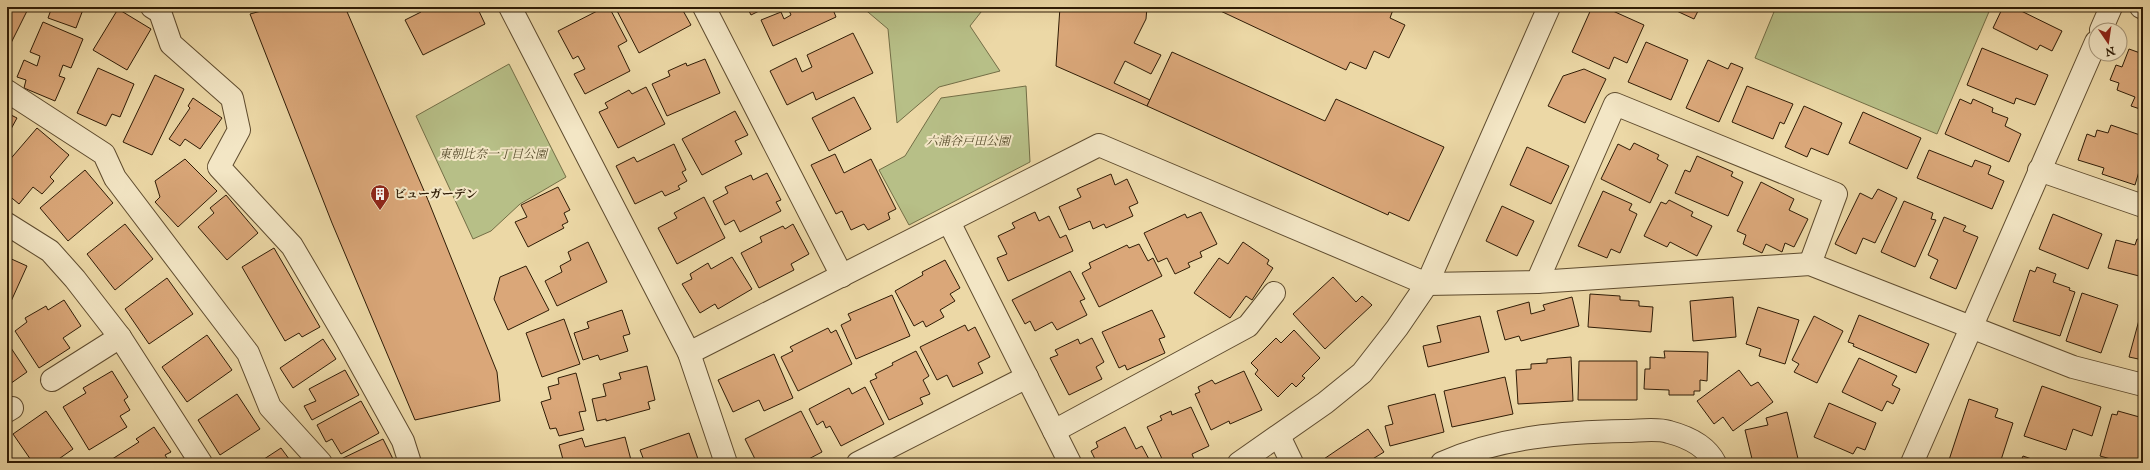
<svg xmlns="http://www.w3.org/2000/svg" width="2150" height="470" font-family="'IM FELL English','Noto Serif JP',serif">
<style>
.green{fill:#b7bf87;stroke:#736e46}
.building{fill:#daa779;stroke:#2f1c06}
.lines{fill:none;stroke-linecap:round;stroke-linejoin:round}
.minor-casing{stroke:#5e4b2e;stroke-width:24}
.tertiary-casing{stroke:#5e4b2e;stroke-width:24}
.minor{stroke:#f3e6c5;stroke-width:22}
.tertiary{stroke:#f3e6c5;stroke-width:22}
.labels{text-anchor:middle;dominant-baseline:central;stroke-width:4;stroke-linejoin:round;paint-order:stroke}
.park-label{font-size:12px;font-style:italic;fill:#584d2d;stroke:#f3e6c5}
.poi-label{font-size:12px;font-weight:bold;fill:#2f1c06;stroke:#f3e6c5;text-anchor:start}
</style>
<rect width="100%" height="100%" fill="#ecd8a6"/>
<filter id="stains"><feTurbulence type="fractalNoise" baseFrequency=".005" numOctaves="4"/><feColorMatrix values="0 0 0 0 .2 0 0 0 0 .09 0 0 0 0 .02 0 0 0 .5 -.17"/></filter>
<radialGradient id="worn" r=".72"><stop offset=".6" stop-color="#630" stop-opacity="0"/><stop offset="1" stop-color="#630" stop-opacity=".3"/></radialGradient>
<g class="green">
<polygon points="862,7 985,7 970,26 1000,71 939,87 897,123 888,29"/>
<polygon points="1776,7 1991,7 1937,134 1755,58"/>
<polygon points="509,64 566,177 520,204 491,231 473,239 416,116"/>
<polygon points="1026,86 1030,162 909,225 879,170 905,156 941,98"/>
</g>
<g class="building">
<polygon points="7,7 28,9 11,43 7,41"/>
<polygon points="52,7 84,7 76,28 48,18"/>
<polygon points="276,7 345,7 428,200 497,372 500,401 415,420 332,223 250,14"/>
<polygon points="419,7 477,7 485,24 423,55 405,20 421,12"/>
<polygon points="605,7 609,7 627,41 618,46 630,71 585,94 574,74 585,69 578,56 573,59 558,31"/>
<polygon points="615,7 681,7 691,25 639,53"/>
<polygon points="747,7 767,7 751,15"/>
<polygon points="791,7 832,7 836,17 773,46 761,20 781,12 784,19 791,15 788,8"/>
<polygon points="1060,7 1147,7 1146,19 1134,43 1161,55 1151,74 1125,61 1114,83 1150,100 1147,106 1056,66"/>
<polygon points="1212,7 1394,7 1390,18 1405,25 1389,58 1374,51 1366,69 1350,62 1346,70"/>
<polygon points="1592,7 1604,7 1644,25 1627,63 1614,57 1609,69 1572,52"/>
<polygon points="1668,7 1700,7 1694,19"/>
<polygon points="2003,7 2013,7 2062,31 2052,51 2040,45 2037,50 1993,28"/>
<polygon points="118,9 151,29 127,70 93,50"/>
<polygon points="43,22 83,39 71,68 63,65 59,76 65,78 55,101 24,88 26,80 17,77 24,60 37,66 40,56 30,52"/>
<polygon points="853,33 873,73 816,100 813,92 787,105 770,71 796,58 802,72 812,67 807,55"/>
<polygon points="1646,42 1688,60 1671,100 1628,82"/>
<polygon points="1982,48 2048,75 2035,105 2016,98 2014,104 1967,85"/>
<polygon points="2129,49 2143,54 2143,110 2131,106 2135,97 2117,90 2119,83 2110,80 2116,65 2122,67"/>
<polygon points="1172,52 1325,121 1336,99 1444,147 1409,221 1389,212 1388,215 1147,106"/>
<polygon points="705,59 720,93 667,116 652,84 670,76 668,71 686,63 687,66"/>
<polygon points="1708,60 1728,69 1731,63 1743,68 1719,122 1686,108"/>
<polygon points="98,68 134,84 120,117 112,114 106,126 77,113"/>
<polygon points="1584,69 1606,79 1585,123 1548,106 1563,76"/>
<polygon points="155,75 184,89 152,155 123,142"/>
<polygon points="1747,86 1793,104 1784,124 1780,122 1773,139 1732,122"/>
<polygon points="646,87 665,124 618,148 599,112 608,108 605,103 629,90 632,94"/>
<polygon points="854,97 871,129 829,151 812,118"/>
<polygon points="193,98 222,118 200,149 185,139 180,146 169,139 190,108 188,106"/>
<polygon points="1960,99 1971,104 1973,99 1993,108 1992,112 2008,118 2005,126 2021,134 2009,162 1945,134"/>
<polygon points="1804,106 1842,123 1828,155 1811,148 1807,157 1785,147"/>
<polygon points="735,111 748,135 735,141 742,154 702,175 682,139"/>
<polygon points="1863,112 1921,138 1907,169 1849,143"/>
<polygon points="7,113 17,118 11,129 7,128"/>
<polygon points="2111,125 2143,136 2143,158 2135,185 2102,174 2104,168 2078,160 2087,134 2095,137 2097,130 2108,133"/>
<polygon points="37,128 69,155 50,177 54,181 42,194 33,187 19,204 7,194 7,163"/>
<polygon points="1634,143 1659,155 1657,159 1668,165 1650,203 1601,179 1618,144 1630,150"/>
<polygon points="674,144 686,170 682,172 687,181 678,186 680,189 665,196 662,191 635,204 616,166 634,157 637,162"/>
<polygon points="1527,147 1569,166 1551,204 1510,185"/>
<polygon points="1929,150 1972,167 1975,160 1991,166 1988,174 2004,181 1992,209 1917,178"/>
<polygon points="835,154 844,173 871,159 896,209 888,213 890,219 868,230 864,224 851,230 842,211 836,214 811,165"/>
<polygon points="1697,156 1733,172 1731,176 1743,182 1728,216 1675,193 1685,170 1690,172"/>
<polygon points="185,159 217,191 178,227 155,202 160,197 155,181"/>
<polygon points="85,170 113,203 68,241 40,208"/>
<polygon points="767,173 781,200 776,202 781,211 740,232 734,220 725,225 713,201 728,193 725,187 751,175 753,180"/>
<polygon points="1111,174 1115,185 1127,179 1138,203 1129,207 1133,216 1106,228 1104,224 1093,229 1090,221 1069,230 1059,207 1081,197 1077,189"/>
<polygon points="1761,182 1794,199 1789,210 1808,219 1794,247 1785,243 1782,252 1766,244 1762,253 1743,244 1746,235 1737,231"/>
<polygon points="558,187 570,210 564,213 568,222 562,225 564,228 528,247 515,222 527,217 521,205"/>
<polygon points="1878,189 1897,198 1875,243 1863,238 1856,254 1835,244 1860,193 1872,199"/>
<polygon points="1603,191 1632,204 1629,210 1637,214 1620,253 1611,249 1607,258 1578,246"/>
<polygon points="226,195 258,233 227,260 198,227 214,213 210,208"/>
<polygon points="704,197 725,238 677,264 658,228 677,218 674,213"/>
<polygon points="1669,200 1693,212 1691,216 1712,226 1697,256 1670,242 1667,247 1644,236 1661,202 1666,204"/>
<polygon points="1904,201 1933,213 1931,219 1936,220 1915,267 1881,252"/>
<polygon points="1502,206 1534,221 1517,256 1486,241"/>
<polygon points="1035,212 1039,221 1049,216 1060,238 1066,235 1073,251 1008,281 997,258 1007,254 998,236 1015,228 1012,223"/>
<polygon points="1201,212 1217,244 1200,252 1202,257 1188,263 1190,267 1175,274 1167,258 1158,262 1144,233 1185,214 1187,218"/>
<polygon points="2053,214 2102,234 2088,269 2039,249"/>
<polygon points="1944,217 1966,226 1963,231 1978,237 1956,289 1930,278 1938,260 1928,255"/>
<polygon points="125,224 153,259 115,290 87,254"/>
<polygon points="793,224 809,254 791,264 794,270 759,288 741,253 762,242 760,237 783,226 785,229"/>
<polygon points="2137,239 2143,240 2143,277 2108,268 2116,240 2135,245"/>
<polygon points="588,242 607,282 557,306 545,281 562,272 560,266 571,260 568,252"/>
<polygon points="1243,242 1269,260 1267,264 1273,268 1252,300 1246,296 1230,318 1194,293 1219,258 1228,264"/>
<polygon points="1139,244 1148,261 1153,258 1162,276 1099,307 1082,273 1091,268 1089,263 1127,245 1129,248"/>
<polygon points="274,248 320,327 302,337 299,333 285,341 242,267"/>
<polygon points="7,257 27,266 8,308 7,308"/>
<polygon points="732,257 752,289 718,309 715,304 700,313 682,284 692,279 690,274 708,263 711,269"/>
<polygon points="945,260 960,288 950,294 955,301 940,310 944,317 926,327 923,321 914,326 895,291 923,275 922,272"/>
<polygon points="526,266 549,310 508,330 494,299 500,277"/>
<polygon points="2037,267 2056,274 2053,282 2070,288 2069,290 2075,292 2060,336 2013,321 2030,270 2035,272"/>
<polygon points="1070,271 1085,299 1080,301 1087,315 1057,330 1052,322 1035,331 1030,321 1025,324 1012,300"/>
<polygon points="1333,277 1356,302 1362,296 1372,305 1325,349 1293,314"/>
<polygon points="167,278 193,314 149,344 125,309"/>
<polygon points="2082,293 2118,305 2101,353 2066,341"/>
<polygon points="1590,294 1620,296 1620,300 1639,301 1639,306 1653,307 1651,332 1588,327"/>
<polygon points="892,295 910,336 856,359 841,325 851,320 848,314"/>
<polygon points="1572,297 1579,326 1521,341 1519,336 1505,340 1497,311 1529,302 1531,314 1545,310 1543,305"/>
<polygon points="1733,297 1736,337 1693,341 1690,301"/>
<polygon points="64,300 81,326 63,338 70,348 39,368 15,331 27,322 25,318 46,306 48,310"/>
<polygon points="1758,307 1799,320 1785,364 1759,356 1761,349 1746,344"/>
<polygon points="2142,309 2143,310 2143,360 2129,357"/>
<polygon points="622,310 630,334 623,336 628,351 600,360 598,355 583,360 574,333 589,328 587,322"/>
<polygon points="1152,310 1165,337 1159,339 1165,353 1127,370 1125,365 1119,368 1102,332"/>
<polygon points="1859,315 1929,344 1916,373 1853,346 1854,344 1848,342"/>
<polygon points="1480,316 1489,352 1428,367 1423,346 1441,342 1437,326"/>
<polygon points="1814,316 1843,331 1817,383 1794,372 1799,364 1792,360"/>
<polygon points="564,319 580,364 542,377 526,333"/>
<polygon points="965,325 968,331 975,327 990,357 978,363 983,373 953,387 947,375 937,380 920,347"/>
<polygon points="828,328 831,333 836,330 852,364 798,391 781,357 793,351 790,347"/>
<polygon points="1294,330 1320,358 1302,376 1305,378 1296,387 1292,383 1278,397 1255,374 1258,370 1251,363 1276,338 1281,343"/>
<polygon points="207,335 232,370 187,402 162,367"/>
<polygon points="1092,338 1104,362 1096,367 1102,379 1069,395 1050,358 1058,355 1055,350 1078,339 1080,344"/>
<polygon points="323,339 336,359 293,388 280,368"/>
<polygon points="7,342 27,372 7,386"/>
<polygon points="916,351 929,376 923,380 930,394 920,398 923,404 889,420 870,381 877,378 875,374 893,365 892,363"/>
<polygon points="1664,351 1708,352 1707,381 1700,380 1700,391 1694,391 1694,395 1669,395 1669,390 1644,389 1645,369 1650,369 1650,357 1665,358"/>
<polygon points="774,354 793,398 764,411 759,400 733,412 718,380"/>
<polygon points="1571,357 1573,401 1518,404 1516,370 1531,369 1531,364 1547,363 1547,359"/>
<polygon points="1859,358 1897,376 1892,385 1900,389 1893,404 1887,401 1882,411 1842,392"/>
<polygon points="1579,361 1637,361 1637,400 1578,400"/>
<polygon points="647,366 655,400 648,402 650,409 606,421 606,419 597,421 592,399 606,396 603,384 621,379 619,373"/>
<polygon points="345,370 359,395 312,420 304,406 316,401 309,389"/>
<polygon points="1739,370 1751,386 1758,382 1773,402 1733,431 1723,417 1714,424 1697,401"/>
<polygon points="112,371 128,397 124,400 130,410 120,416 127,427 89,450 63,407 86,393 83,388"/>
<polygon points="1244,371 1262,410 1230,424 1229,421 1211,430 1195,394 1200,392 1198,387 1212,380 1215,384"/>
<polygon points="576,373 586,411 579,412 584,430 559,436 556,428 550,429 541,402 551,399 548,387 559,384 558,378"/>
<polygon points="1505,377 1513,414 1452,427 1444,391"/>
<polygon points="2042,386 2101,407 2092,436 2073,429 2066,450 2024,436"/>
<polygon points="865,387 884,424 841,446 830,426 826,428 823,421 817,425 809,409 849,388 852,394"/>
<polygon points="237,394 260,429 220,455 198,420"/>
<polygon points="1435,394 1444,432 1390,446 1385,426 1393,424 1388,406"/>
<polygon points="1969,399 1998,409 1995,417 2013,423 2000,463 1948,463"/>
<polygon points="361,401 379,433 341,454 332,439 326,442 317,425"/>
<polygon points="1829,403 1876,423 1865,450 1857,447 1853,454 1814,437"/>
<polygon points="1191,407 1209,446 1192,454 1194,459 1185,463 1164,463 1147,427 1162,420 1160,416 1171,411 1172,415"/>
<polygon points="46,411 73,449 53,463 50,463 47,459 41,463 33,463 13,434"/>
<polygon points="801,411 822,452 801,463 757,463 745,439"/>
<polygon points="2118,411 2143,418 2143,463 2125,463 2100,456 2112,414 2117,415"/>
<polygon points="1787,412 1799,463 1753,463 1745,430 1768,425 1766,418"/>
<polygon points="154,427 171,452 165,455 170,463 106,463 139,442 136,439"/>
<polygon points="1125,427 1136,449 1142,446 1151,463 1097,463 1091,451 1098,447 1096,442"/>
<polygon points="1368,429 1384,452 1371,460 1373,463 1318,463"/>
<polygon points="689,433 698,459 694,461 695,463 645,463 640,450"/>
<polygon points="625,437 631,460 637,459 638,463 564,463 559,445 582,438 585,447"/>
<polygon points="383,439 395,463 341,463 339,460"/>
<polygon points="281,448 292,463 258,463"/>
<polygon points="2023,456 2043,463 2020,463"/>
</g>
<g class="lines">
<defs>
<g id="minor">
<polyline points="152,7 160,12 171,44 232,98 239,130 219,167 292,246 346,338 403,441 410,463"/>
<polyline points="510,7 689,353 726,463"/>
<polyline points="704,7 842,276"/>
<polyline points="2101,30 2111,7"/>
<polyline points="7,91 104,154 115,178 248,353 270,407 321,463"/>
<polyline points="2039,170 2143,206"/>
<polyline points="949,222 1070,463"/>
<polyline points="7,224 50,251 75,279 120,337 201,463"/>
<polyline points="1537,282 1615,104 1836,194 1810,264"/>
<polyline points="689,353 1099,145 1427,284 1537,282 1810,264 2073,367 2143,385"/>
<polyline points="52,380 120,337"/>
<polyline points="7,411 12,408"/>
<polyline points="1054,431 1248,326 1274,293"/>
<polyline points="1279,436 1292,463"/>
<polyline points="858,463 1027,377"/>
<path d="M1442,463c58,-26 121,-31 184,-32 13,0 31,-3 43,1 19,5 37,13 46,31"/>
<polyline points="1912,463 2096,42"/>
</g>
<g id="tertiary">
<polyline points="2141,7 2143,8"/>
<polyline points="1239,463 1325,403 1362,373 1397,328 1427,284 1549,7"/>
</g>
</defs>
<use href="#minor" class="minor-casing"/>
<use href="#tertiary" class="tertiary-casing"/>
<use href="#minor" class="minor"/>
<use href="#tertiary" class="tertiary"/>
</g>
<defs>
<symbol id="building-pin" viewBox="-11 -11 22 30"><path d="M0 17L-7.5 6A9.5 9.5 0 1 1 7.5 6Z" fill="#8f2418" stroke="#f3e6c5"/><path d="M-4-6H4V6H1V3H-1V6H-4ZM-2.5-4.3h1.7v1.8h-1.7ZM.8-4.3h1.7v1.8H.8ZM-2.5-1h1.7V.8h-1.7ZM.8-1h1.7V.8H.8Z" fill="#fff"/></symbol>
</defs>
<g fill-rule="evenodd">
<use href="#building-pin" x="369" y="183" width="22" height="30"/>
</g>
<g class="labels">
<g class="park-label">
<text x="968" y="141">六浦谷戸田公園</text>
<text x="493" y="154">東朝比奈一丁目公園</text>
</g>
<g class="poi-label">
<text x="394" y="194">ビューガーデン</text>
</g>
</g>
<rect width="2150" height="470" fill="none" stroke="#ecd8a6" stroke-width="24"/>
<rect x="8" y="8" width="2134" height="454" fill="none" stroke="#2f1c06" stroke-width="2"/>
<rect x="12" y="12" width="2126" height="446" fill="none" stroke="#2f1c06"/>
<g transform="translate(2108 42) rotate(167)"><circle r="19" fill="#f3e6c5" stroke="#a59579"/>
<path d="M0-3L7 15L0 10L-7 15Z" fill="#8f2418"/>
<text y="-6" font-size="11" font-weight="bold" text-anchor="middle" fill="#2f1c06">N</text>
</g>
<rect width="100%" height="100%" filter="url(#stains)"/>
<rect width="100%" height="100%" fill="url(#worn)"/>
</svg>
